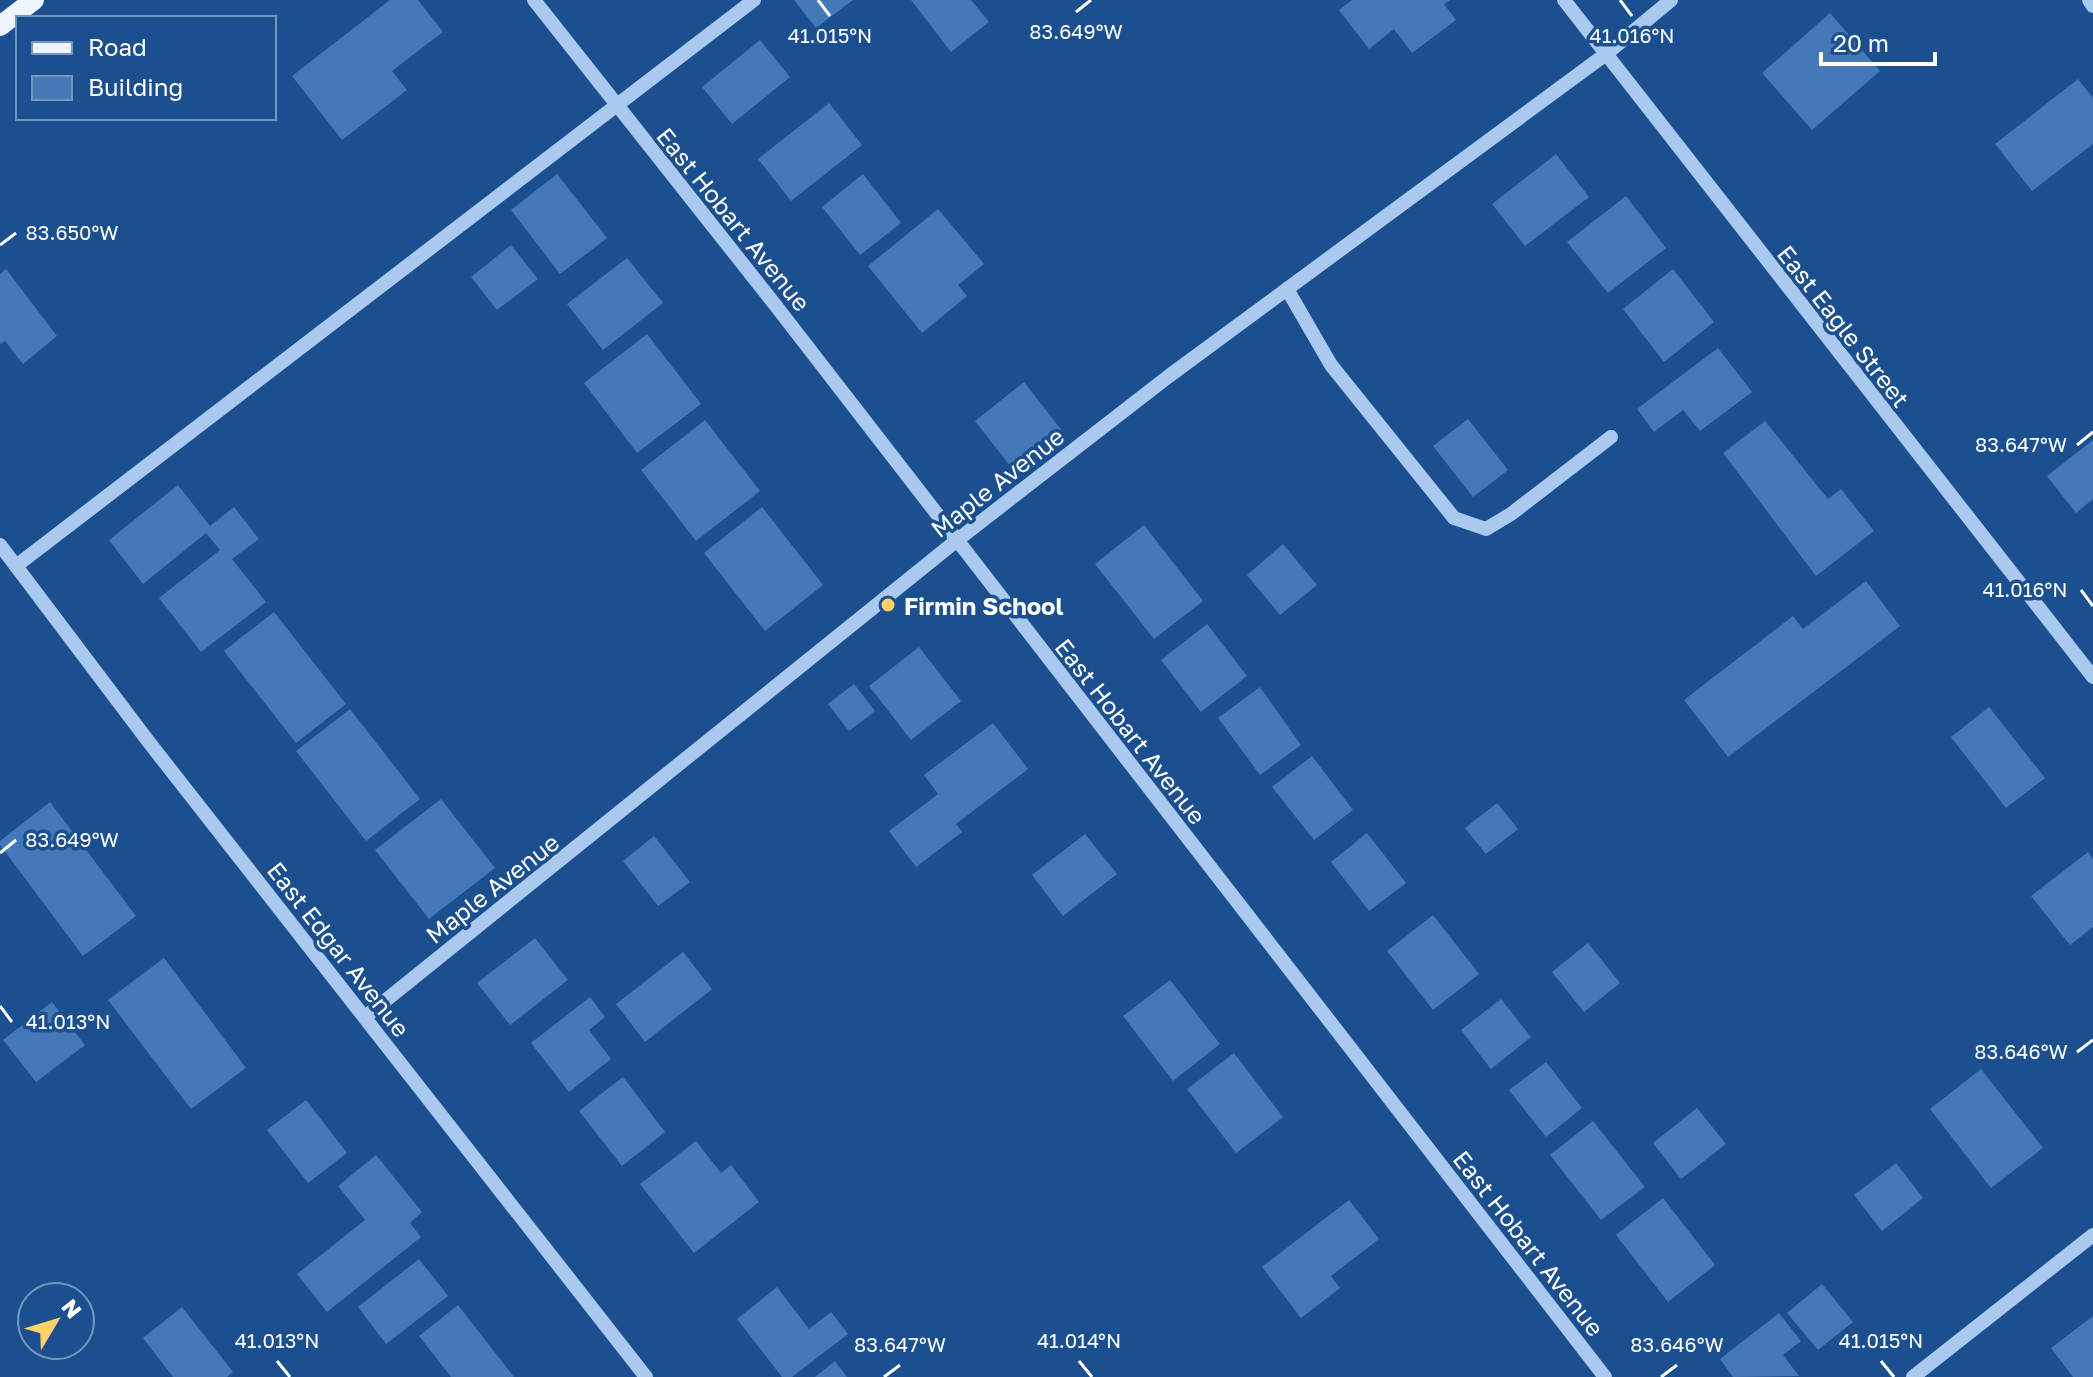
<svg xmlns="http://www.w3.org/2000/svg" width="2093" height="1377" font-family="'Golos Text',sans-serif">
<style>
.building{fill:#4478b7}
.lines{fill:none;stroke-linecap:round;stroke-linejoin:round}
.minor{stroke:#a9c9ee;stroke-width:14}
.major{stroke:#f0f6ff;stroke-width:20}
.ticks{fill:none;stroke:#fff;stroke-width:3}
.poi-dot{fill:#ffd166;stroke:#1b4f8f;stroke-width:3}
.labels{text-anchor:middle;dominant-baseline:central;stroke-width:7;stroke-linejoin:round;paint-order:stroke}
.street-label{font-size:24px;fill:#fff;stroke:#1b4f8f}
.poi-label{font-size:24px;font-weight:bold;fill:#fff;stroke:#1b4f8f;text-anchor:start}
.ticks-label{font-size:20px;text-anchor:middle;fill:#fff;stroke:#1b4f8f;stroke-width:7;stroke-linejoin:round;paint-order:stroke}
</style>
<rect width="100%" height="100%" fill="#1b4f8f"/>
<g class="building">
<polygon points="390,0 418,0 443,32 392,71 407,90 342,140 292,76"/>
<polygon points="794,0 853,0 816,28"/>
<polygon points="911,0 971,0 989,22 951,52"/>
<polygon points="1352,0 1450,0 1444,4 1456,20 1412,53 1394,29 1369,49 1339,10"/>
<polygon points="1830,13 1880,71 1812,130 1762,73"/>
<polygon points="760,40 790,77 732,124 702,87"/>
<polygon points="2078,79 2093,98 2093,144 2032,191 1995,144"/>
<polygon points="829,103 862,145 791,201 758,159"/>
<polygon points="1556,154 1589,197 1525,246 1492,204"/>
<polygon points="557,174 607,238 560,274 511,210"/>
<polygon points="863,174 901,223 860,255 822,207"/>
<polygon points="1626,196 1666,248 1608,293 1567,242"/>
<polygon points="938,209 984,264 958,285 967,296 922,333 868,266"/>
<polygon points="511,245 538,279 497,310 471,277"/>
<polygon points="627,258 663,303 603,350 567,304"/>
<polygon points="6,269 57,336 23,364 5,341 0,344 0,274"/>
<polygon points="1673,269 1714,322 1664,362 1623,309"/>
<polygon points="647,334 701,404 637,453 584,383"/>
<polygon points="1718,348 1752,392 1700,431 1683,410 1654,432 1637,409"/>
<polygon points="1024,382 1063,432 1014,471 975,421"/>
<polygon points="1468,419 1508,470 1473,497 1433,446"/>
<polygon points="705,420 760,491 696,541 641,470"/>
<polygon points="1765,421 1828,499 1841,489 1874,531 1816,576 1723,453"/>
<polygon points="2093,440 2093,499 2076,513 2047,476"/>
<polygon points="178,485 210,526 234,507 259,539 232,559 266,602 201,652 159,598 220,550 206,533 143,584 109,540"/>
<polygon points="762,507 823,585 765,631 704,553"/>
<polygon points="1144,525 1203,601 1154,639 1095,564"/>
<polygon points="1283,544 1317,585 1280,615 1247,575"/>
<polygon points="1866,581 1900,626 1728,757 1684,700 1793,616 1803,629"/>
<polygon points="274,612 346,704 296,743 224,651"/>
<polygon points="1207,624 1247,676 1201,712 1161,660"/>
<polygon points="919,647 961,701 911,740 869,686"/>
<polygon points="854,684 875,711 849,731 828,704"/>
<polygon points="1260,687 1301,745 1260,775 1218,718"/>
<polygon points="1989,707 2045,778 2006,808 1951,737"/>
<polygon points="350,709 420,799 366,841 296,751"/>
<polygon points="993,723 1028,769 956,824 962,832 916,867 889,831 938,794 924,775"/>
<polygon points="1312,756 1353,810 1314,840 1272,787"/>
<polygon points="441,799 495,868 429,919 375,850"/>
<polygon points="50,802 136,916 83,956 0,845 0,841"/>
<polygon points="1497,803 1518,829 1486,854 1465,828"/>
<polygon points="1367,833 1406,883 1369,911 1331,862"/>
<polygon points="1085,834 1117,874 1063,916 1032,875"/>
<polygon points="654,836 690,882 658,906 623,861"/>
<polygon points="2088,852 2093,859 2093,927 2070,945 2031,896"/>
<polygon points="1433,915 1479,974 1433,1010 1387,951"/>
<polygon points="535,938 568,980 510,1025 477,983"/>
<polygon points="1588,943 1620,983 1584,1012 1552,972"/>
<polygon points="683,952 712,989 645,1042 616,1004"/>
<polygon points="164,958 246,1068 191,1109 108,1000"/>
<polygon points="1170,980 1220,1044 1173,1081 1123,1016"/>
<polygon points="590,997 605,1017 589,1030 611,1059 569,1092 531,1043"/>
<polygon points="1501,999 1531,1037 1491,1069 1461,1030"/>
<polygon points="52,1002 85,1045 36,1082 3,1040"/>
<polygon points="1234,1053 1283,1117 1236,1153 1187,1089"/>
<polygon points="1546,1062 1582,1108 1546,1137 1509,1090"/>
<polygon points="1981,1069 2043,1148 1991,1188 1930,1109"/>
<polygon points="623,1077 665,1132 622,1166 579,1111"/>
<polygon points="306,1100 347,1153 308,1183 267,1130"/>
<polygon points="1697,1108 1726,1144 1681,1179 1653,1143"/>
<polygon points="1593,1121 1645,1187 1601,1220 1550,1155"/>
<polygon points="696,1141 721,1173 731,1165 759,1202 694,1253 640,1184"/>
<polygon points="376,1155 422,1212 410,1223 421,1237 327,1312 297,1274 365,1220 338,1186"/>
<polygon points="1896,1163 1923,1198 1882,1231 1854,1195"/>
<polygon points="1663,1198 1715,1265 1668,1302 1616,1235"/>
<polygon points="1349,1200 1379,1239 1331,1276 1340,1288 1301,1318 1262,1267"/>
<polygon points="419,1259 448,1296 386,1344 358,1307"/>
<polygon points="1822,1284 1853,1322 1818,1350 1787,1313"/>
<polygon points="777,1287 809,1329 831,1312 848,1334 792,1377 782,1377 737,1319"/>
<polygon points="458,1305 514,1377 451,1377 419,1336"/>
<polygon points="182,1307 233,1372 227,1377 173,1377 143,1338"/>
<polygon points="1779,1313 1801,1341 1783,1355 1799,1376 1733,1377 1720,1359"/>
<polygon points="2093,1316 2093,1377 2073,1377 2051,1348"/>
<polygon points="835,1361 847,1377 815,1377"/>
</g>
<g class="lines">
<g class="minor">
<polyline points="534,0 776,306 1605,1377"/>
<polyline points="1564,0 2093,677"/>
<polyline points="2089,0 2093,6"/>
<polyline points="1287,289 1331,365 1454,518 1486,529 1511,514 1611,437"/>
<polyline points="0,545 148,741 646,1377"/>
<polyline points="16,566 754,0"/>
<polyline points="365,1017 956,541 1169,376 1606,54 1671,0"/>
<polyline points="1913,1377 2093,1235"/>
</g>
<polyline class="major" points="0,26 34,0"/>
</g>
<path class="ticks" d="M818,0l12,16M1620,0l12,16M1076,12l15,-12M0,245l16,-12M2077,445l16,-13M2081,590l12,16M0,853l16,-13M0,1006l12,16M2077,1052l16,-12M277,1361l13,16M1079,1361l13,16M1881,1361l13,16M884,1377l16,-12M1661,1377l16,-12"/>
<circle class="poi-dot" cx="888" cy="605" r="8"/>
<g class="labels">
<g class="street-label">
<text transform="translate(734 219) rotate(51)">East Hobart Avenue</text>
<text transform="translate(1844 326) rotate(52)">East Eagle Street</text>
<text transform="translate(997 482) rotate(-38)">Maple Avenue</text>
<text transform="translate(1131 731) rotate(52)">East Hobart Avenue</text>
<text transform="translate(492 888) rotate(-38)">Maple Avenue</text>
<text transform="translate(339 949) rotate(52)">East Edgar Avenue</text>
<text transform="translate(1529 1243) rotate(52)">East Hobart Avenue</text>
</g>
<g class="poi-label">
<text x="904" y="605">Firmin School</text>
</g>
</g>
<g class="ticks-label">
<text x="1076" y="39">83.649°W</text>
<text x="830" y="43">41.015°N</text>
<text x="1632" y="43">41.016°N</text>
<text x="72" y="240">83.650°W</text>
<text x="2021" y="452">83.647°W</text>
<text x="2025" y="597">41.016°N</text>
<text x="72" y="847">83.649°W</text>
<text x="68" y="1029">41.013°N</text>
<text x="2021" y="1059">83.646°W</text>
<text x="277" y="1348">41.013°N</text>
<text x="1079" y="1348">41.014°N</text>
<text x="1881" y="1348">41.015°N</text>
<text x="900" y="1352">83.647°W</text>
<text x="1677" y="1352">83.646°W</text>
</g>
<rect x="16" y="16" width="260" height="104" fill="#1b4f8f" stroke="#7695bc" stroke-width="2"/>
<rect x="32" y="42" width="40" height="12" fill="#f0f6ff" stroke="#7695bc" stroke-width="2"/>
<text x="88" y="56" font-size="24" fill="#ffffff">Road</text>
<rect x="32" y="76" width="40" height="24" fill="#4478b7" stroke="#7695bc" stroke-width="2"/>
<text x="88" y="96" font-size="24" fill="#ffffff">Building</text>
<g transform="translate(56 1321) rotate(52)"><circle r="38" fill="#1b4f8f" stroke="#7695bc" stroke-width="2"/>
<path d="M0-6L14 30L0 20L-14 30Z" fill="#ffd166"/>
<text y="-12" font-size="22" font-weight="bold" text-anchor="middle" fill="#ffffff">N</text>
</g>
<path d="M1821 52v12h114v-12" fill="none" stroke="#ffffff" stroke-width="4"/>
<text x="1833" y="52" font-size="24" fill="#ffffff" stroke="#1b4f8f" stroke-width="6" paint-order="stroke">20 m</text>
</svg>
